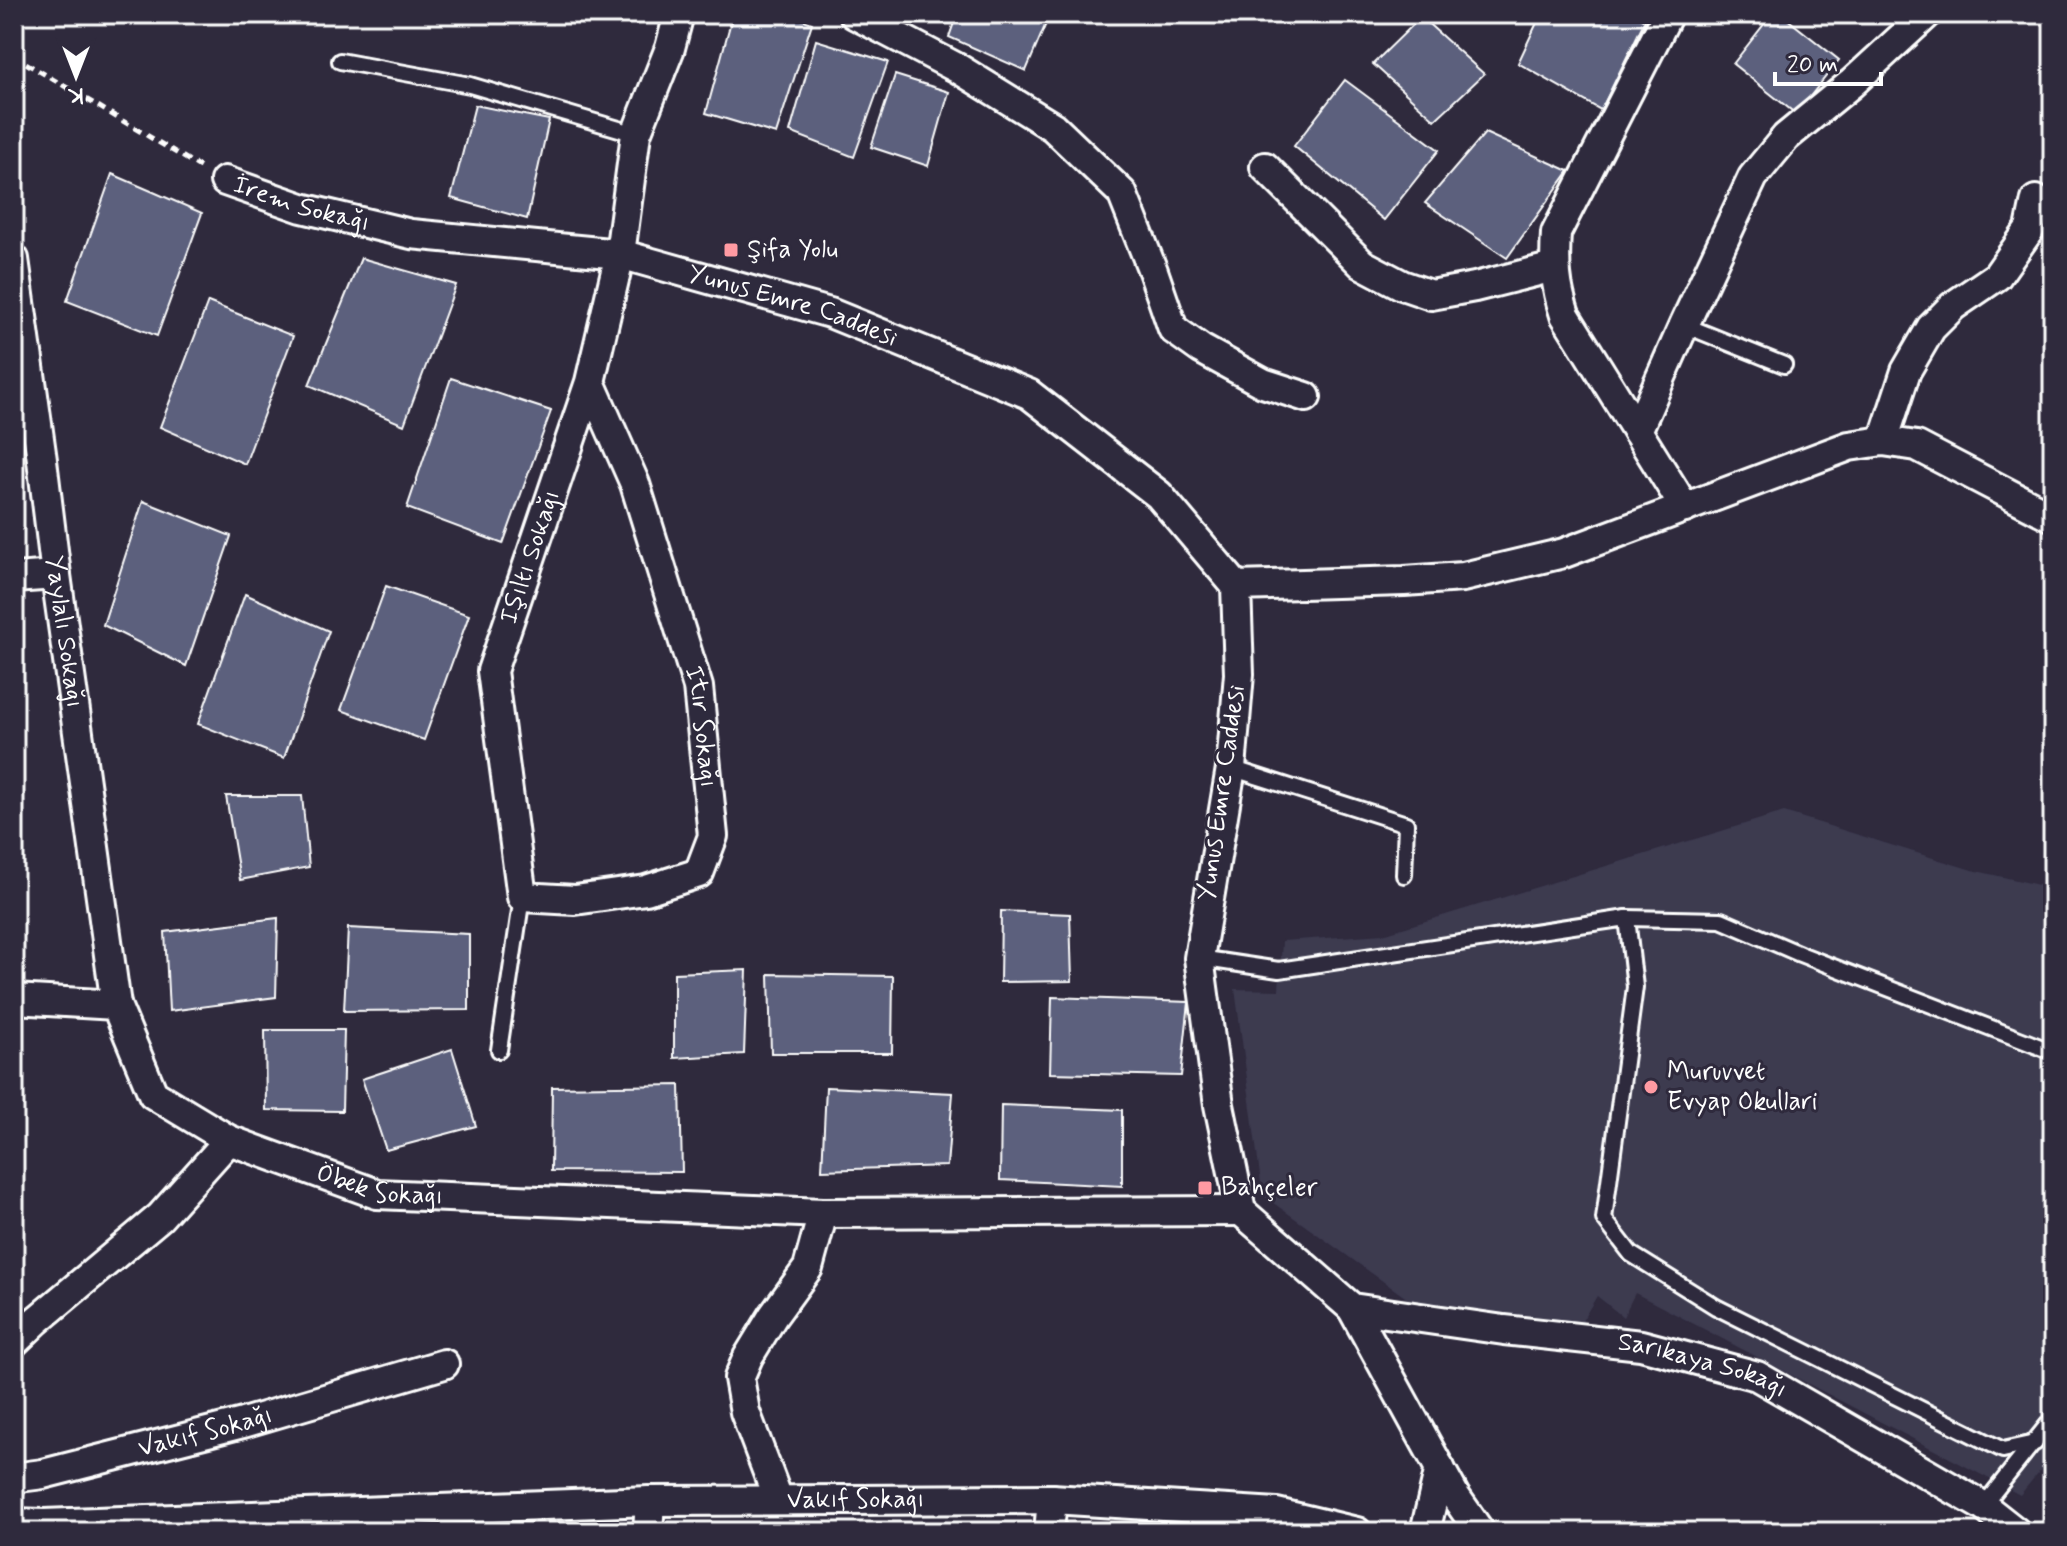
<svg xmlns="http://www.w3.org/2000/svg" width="2067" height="1546" font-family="Mynerve,sans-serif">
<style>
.built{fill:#3c3a50}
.building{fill:#5b607d;stroke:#fff;stroke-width:2}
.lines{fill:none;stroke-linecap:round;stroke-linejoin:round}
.service-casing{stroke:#fff;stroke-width:20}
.minor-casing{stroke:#fff;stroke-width:34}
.path{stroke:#fff;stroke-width:5;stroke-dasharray:8 6;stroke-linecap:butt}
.service{stroke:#2f2a3d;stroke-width:14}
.minor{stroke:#2f2a3d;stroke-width:28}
.poi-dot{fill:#ff9aa2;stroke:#2f2a3d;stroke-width:3}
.labels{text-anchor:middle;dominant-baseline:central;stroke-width:6;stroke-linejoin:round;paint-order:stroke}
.street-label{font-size:26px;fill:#fff;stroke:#2f2a3d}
.poi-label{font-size:26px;fill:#fff;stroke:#2f2a3d;text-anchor:start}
</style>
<rect width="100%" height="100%" fill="#2f2a3d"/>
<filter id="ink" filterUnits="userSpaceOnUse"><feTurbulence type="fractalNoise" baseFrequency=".0125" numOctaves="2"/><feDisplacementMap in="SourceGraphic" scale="16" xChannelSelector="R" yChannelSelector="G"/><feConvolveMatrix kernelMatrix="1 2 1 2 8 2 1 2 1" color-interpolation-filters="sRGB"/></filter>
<g filter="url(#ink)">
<polygon class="built" points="1784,812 1972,870 2048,887 2053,875 2053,1455 2020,1495 1635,1293 1623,1317 1597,1296 1576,1331 1558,1323 1412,1302 1265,1197 1261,1183 1235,989 1279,990 1282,941 1383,934"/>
<g class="building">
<polygon points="733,14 787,14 812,23 776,134 706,113"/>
<polygon points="957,14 1050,14 1026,71 949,37"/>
<polygon points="1541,14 1633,14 1645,20 1601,110 1518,63"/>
<polygon points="1772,14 1781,14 1839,60 1796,114 1733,64"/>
<polygon points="1421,17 1484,74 1435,120 1373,64"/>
<polygon points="816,40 888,62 854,157 790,132"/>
<polygon points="895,75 949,92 928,166 871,147"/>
<polygon points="1345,80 1439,150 1384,220 1294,146"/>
<polygon points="475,105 549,120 527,219 451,198"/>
<polygon points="1485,133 1569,171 1507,258 1425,203"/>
<polygon points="112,174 202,213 157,336 67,301"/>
<polygon points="361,258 456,285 404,425 309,385"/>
<polygon points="208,302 293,336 245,464 160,427"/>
<polygon points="451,378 551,411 503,544 407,508"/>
<polygon points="143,501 231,536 186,666 103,625"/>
<polygon points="386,586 469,615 424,740 341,710"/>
<polygon points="245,594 329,631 284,758 198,724"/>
<polygon points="226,796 302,796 309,867 240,880"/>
<polygon points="1001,911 1070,914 1072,981 1000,982"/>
<polygon points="278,918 276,997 169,1011 165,932"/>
<polygon points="348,928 469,934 469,1010 344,1011"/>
<polygon points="747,970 744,1054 674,1058 674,973"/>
<polygon points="769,974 893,976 892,1053 771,1053"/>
<polygon points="1052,997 1189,1002 1181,1076 1050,1073"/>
<polygon points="265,1030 344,1030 342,1111 266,1110"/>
<polygon points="452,1049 476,1126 386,1150 362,1079"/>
<polygon points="680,1085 682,1172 551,1171 552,1087"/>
<polygon points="826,1087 953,1093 947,1166 822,1170"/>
<polygon points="1001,1105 1122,1110 1122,1186 1000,1180"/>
</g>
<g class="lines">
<defs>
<g id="service">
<polyline points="340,61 470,85 636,134"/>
<polyline points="1684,325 1784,365"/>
<polyline points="1231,768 1406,824 1404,875"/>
<polyline points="1627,918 1721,920 1800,954 2053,1052"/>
<polyline points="1199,958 1279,970 1627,918 1635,987 1604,1219 1631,1254 1716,1307 2003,1450 2035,1443"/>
<polyline points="499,1050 522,897"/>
<polyline points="1983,1506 2053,1418"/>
</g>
<g id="minor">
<polyline points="854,14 959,69 1053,127 1122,193 1153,271 1173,329 1201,349 1263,383 1306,397"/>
<path d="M1668,14l-112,219c-2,31 -1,52 9,82l120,193"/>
<polyline points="1265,167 1362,264 1402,285 1431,295 1475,287 1554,267"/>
<path id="s1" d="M225,181l77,27 109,26 209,20 210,59 199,81 130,101 77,91 3,88 -8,94 -32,190 20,147 22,106 111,97 103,188 25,36"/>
<path id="s2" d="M14,259l28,201 14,115 60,430"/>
<path id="s3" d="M590,382l45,102 63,203 15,149 -14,37 -53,17 -71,10 -53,-3 -30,-226 98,-289 30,-128 16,-120 34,-86 9,-34"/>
<polyline points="1637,431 1684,325 1753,177 1786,137 1852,83 1927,14"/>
<polyline points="1883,441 1906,371 1931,328 1953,306 1997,276 2030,229 2036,200"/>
<polyline points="14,578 56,575"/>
<polyline points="1236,586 1404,581 1463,577 1564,553 1849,446 1883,441 1917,446 2053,517"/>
<path id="s4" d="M14,999l102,6 37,89 76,46 148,54 446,19 418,-2"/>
<path id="s5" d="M1352,1308l152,22 137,15 116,31 226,130 33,26"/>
<polyline points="14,1342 36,1321 160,1217 229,1140"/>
<path id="s6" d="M14,1481l6,-4 23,-3 200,-51 201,-59"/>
<polyline points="778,1499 745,1412 739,1378 748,1357 773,1316 808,1268 823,1213"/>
<path id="s7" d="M14,1523l30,1 606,-23 402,-2 225,14 80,19"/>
<polyline points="648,1532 650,1501"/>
<polyline points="1049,1532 1052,1499"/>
<polyline points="1425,1532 1440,1468"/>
</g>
</defs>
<use href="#service" class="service-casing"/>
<use href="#minor" class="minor-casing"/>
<polyline class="path" points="14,56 200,167"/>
<use href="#service" class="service"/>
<use href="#minor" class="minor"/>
</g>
</g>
<g class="poi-dot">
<rect x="723" y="242" width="16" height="16" rx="4"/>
<circle cx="1651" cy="1087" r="8"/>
<rect x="1197" y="1180" width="16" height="16" rx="4"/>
</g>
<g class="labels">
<g class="street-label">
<text stroke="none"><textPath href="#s1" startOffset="80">İrem Sokağı</textPath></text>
<text stroke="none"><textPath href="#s1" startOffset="584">Yunus Emre Caddesi</textPath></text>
<text stroke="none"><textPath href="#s3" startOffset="1042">Işıltı Sokağı</textPath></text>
<text stroke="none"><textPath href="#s2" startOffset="376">Yaylalı Sokağı</textPath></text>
<text stroke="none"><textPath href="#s3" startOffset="364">Itır Sokağı</textPath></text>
<text transform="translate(1222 793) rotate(-82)">Yunus Emre Caddesi</text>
<text stroke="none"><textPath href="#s4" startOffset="446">Öbek Sokağı</textPath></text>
<text stroke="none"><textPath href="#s5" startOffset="356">Sarıkaya Sokağı</textPath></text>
<text stroke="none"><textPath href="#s6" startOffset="198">Vakıf Sokağı</textPath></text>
<text stroke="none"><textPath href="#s7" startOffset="842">Vakıf Sokağı</textPath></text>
</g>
<g class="poi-label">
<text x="747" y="250">Şifa Yolu</text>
<text x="1667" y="1072">Muruvvet<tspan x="1667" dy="30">Evyap Okullari</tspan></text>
<text x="1221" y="1188">Bahçeler</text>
</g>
</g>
<rect width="2067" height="1546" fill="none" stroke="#2f2a3d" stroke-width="48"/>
<rect x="24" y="24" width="2019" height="1498" fill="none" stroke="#fff" stroke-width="3" filter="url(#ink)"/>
<g transform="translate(76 76) rotate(180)" stroke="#2f2a3d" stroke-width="6" paint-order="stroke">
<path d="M0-6L14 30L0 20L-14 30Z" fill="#ffffff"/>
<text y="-12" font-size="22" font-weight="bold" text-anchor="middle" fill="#ffffff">K</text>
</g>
<path d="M1775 72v12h106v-12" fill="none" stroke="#ffffff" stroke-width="4"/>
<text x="1787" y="72" font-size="24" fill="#ffffff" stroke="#2f2a3d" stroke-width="6" paint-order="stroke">20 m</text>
</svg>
